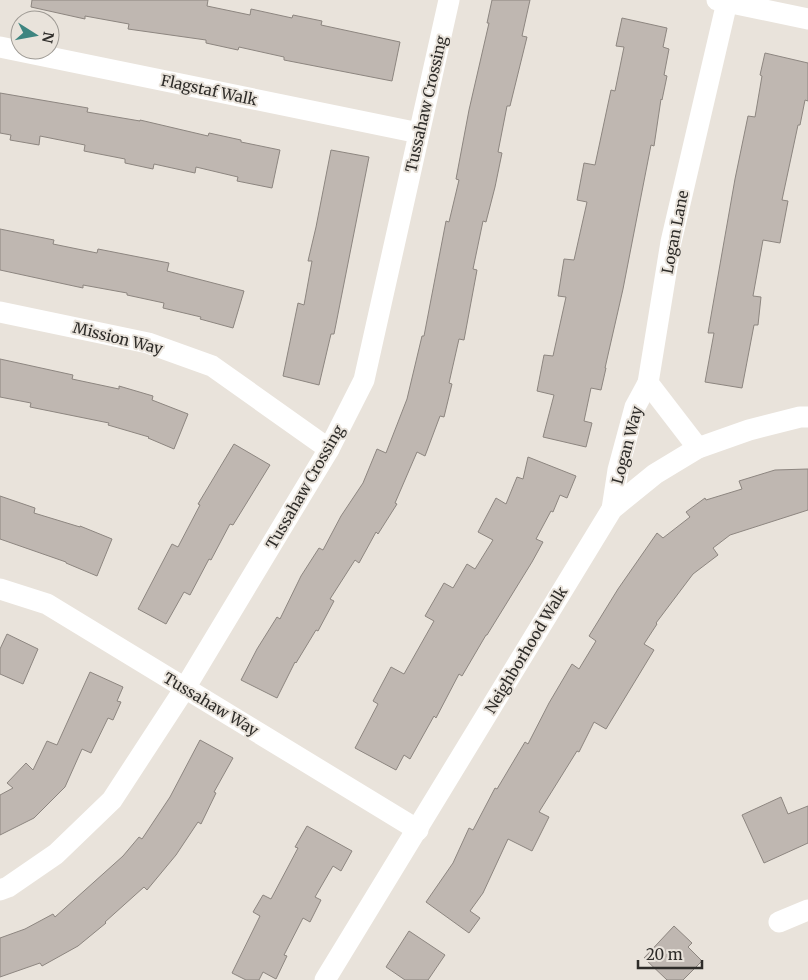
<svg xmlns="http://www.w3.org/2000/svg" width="808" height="980" font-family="Merriweather,serif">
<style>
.building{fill:#bfb7b1;stroke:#8d8680}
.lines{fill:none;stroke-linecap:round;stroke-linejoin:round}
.minor{stroke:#fff;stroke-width:21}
.labels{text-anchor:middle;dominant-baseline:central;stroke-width:4;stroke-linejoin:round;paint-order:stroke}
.street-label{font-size:15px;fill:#2e2c29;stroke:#e9e3db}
</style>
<rect width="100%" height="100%" fill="#e9e3db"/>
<g class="building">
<polygon points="32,0 208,0 207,6 250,15 251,9 292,18 293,15 322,21 321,25 400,42 392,81 284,60 284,57 239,47 238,50 206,43 206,40 128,29 129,24 85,16 85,19 31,7"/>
<polygon points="492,0 530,0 522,36 527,37 510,106 507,106 498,152 502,153 495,187 486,222 483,221 473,269 477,270 464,340 459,339 449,383 452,384 444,417 440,416 425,456 417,452 395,503 397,504 378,534 376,532 359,563 355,560 330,599 334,601 318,631 316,630 296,663 295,662 277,698 241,680 257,649 277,617 280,619 301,576 319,548 323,550 341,516 363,483 377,449 386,453 407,399 422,336 424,336 446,221 449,222 459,180 456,179 469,110 489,23 487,23"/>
<polygon points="622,18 667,28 663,47 669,49 664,75 667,76 662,100 661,99 654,146 651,145 623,289 605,368 606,368 601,390 591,388 584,421 592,423 586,447 543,437 554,395 537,391 544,355 553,356 566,297 558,296 564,259 574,260 587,202 577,200 584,163 595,165 611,90 615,91 624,47 616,46"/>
<polygon points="765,53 808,63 808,101 805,100 800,125 798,125 782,200 788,201 780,243 763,240 753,296 761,297 758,325 754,325 742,388 705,382 714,333 708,333 735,179 748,116 755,117 762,76 760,75"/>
<polygon points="0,93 88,108 87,112 140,121 140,120 208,136 209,133 241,140 241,142 280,150 272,188 237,181 238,177 196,167 195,173 154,164 153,169 125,163 125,159 84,151 85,145 40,136 39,145 10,140 11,135 0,133"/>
<polygon points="331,150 369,157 334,334 331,334 319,385 283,376 298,303 304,305 312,261 308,261 316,227"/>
<polygon points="0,229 54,240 53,244 97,253 98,249 169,263 167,271 244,291 233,328 200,319 201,317 163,308 164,303 127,295 127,293 83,285 83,288 0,270"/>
<polygon points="0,359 73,375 72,379 119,389 119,386 153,396 152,400 188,414 174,449 148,438 149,437 108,425 109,423 30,407 31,403 0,397"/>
<polygon points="234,444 270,465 233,525 230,524 211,560 209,559 190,595 184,592 166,624 138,609 172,544 178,547 200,505 198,504"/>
<polygon points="528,457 576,476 567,498 560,495 553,512 551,511 536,539 543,542 532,562 487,635 486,635 462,676 459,674 436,718 434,716 410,759 404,755 396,770 355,748 378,704 373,701 391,667 404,674 434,621 425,616 444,583 453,588 467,564 475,569 493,540 478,532 496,498 506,504 517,477 523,479"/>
<polygon points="808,469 808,510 730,535 713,548 718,555 693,574 656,623 657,624 644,644 654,650 606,729 594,722 579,752 577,751 539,812 549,817 532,851 508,839 483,893 470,911 480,918 469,933 426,902 453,863 469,828 473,830 495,788 497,789 525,742 528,744 549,703 572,664 579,669 596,641 589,636 618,589 657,533 663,538 690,517 686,512 705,498 706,500 742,489 739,481 775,470"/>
<polygon points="0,496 35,508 34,513 80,527 80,526 112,539 97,576 66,563 66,562 0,539"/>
<polygon points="7,634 38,649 23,684 0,674 0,649"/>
<polygon points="90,672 123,687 117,701 121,702 113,720 108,718 91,753 82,749 65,787 34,818 0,835 0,795 13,788 7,783 26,763 33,770 47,741 57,745"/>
<polygon points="200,740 233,758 214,792 216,793 201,824 198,822 176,855 147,890 144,887 105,922 106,923 78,946 42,966 40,963 0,977 0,938 25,929 53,914 55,917 123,856 139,837 142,839 170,797"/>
<polygon points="781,797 788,814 808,806 808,843 764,863 742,815"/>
<polygon points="307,826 352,851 341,871 333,866 315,897 321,900 310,922 303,918 284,955 287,956 276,979 263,972 259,980 246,980 232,973 260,916 253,912 263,895 271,899 298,848 295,847"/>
<polygon points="674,926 692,943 688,947 702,961 683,980 667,980 644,958"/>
<polygon points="409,931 445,955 428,980 405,980 386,967"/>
</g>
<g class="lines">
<g class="minor">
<polyline points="717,0 808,19"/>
<polyline points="0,47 419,133"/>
<polyline points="0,312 148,343 212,366 329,449"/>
<polyline points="698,448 648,383 671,242 727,2"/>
<polyline points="612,509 618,470 635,407 648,383"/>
<polyline points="0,589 47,604 418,830"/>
<polyline points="0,890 8,887 56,854 112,800 185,688 329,449 364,380 449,0"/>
<polyline points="779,922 808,910"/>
<polyline points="325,980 612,509 655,474 698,448 749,430 800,417 808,417"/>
</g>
</g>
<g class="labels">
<g class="street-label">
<text transform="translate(209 90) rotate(12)">Flagstaf Walk</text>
<text transform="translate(426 104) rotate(-77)">Tussahaw Crossing</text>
<text transform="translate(675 232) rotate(-79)">Logan Lane</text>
<text transform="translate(118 338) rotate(14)">Mission Way</text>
<text transform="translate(627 445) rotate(-75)">Logan Way</text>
<text transform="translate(305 487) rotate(-60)">Tussahaw Crossing</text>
<text transform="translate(526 650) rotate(-59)">Neighborhood Walk</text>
<text transform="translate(211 704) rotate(31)">Tussahaw Way</text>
</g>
</g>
<g transform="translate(35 35) rotate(101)"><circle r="24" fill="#e9e3db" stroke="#9e9a94"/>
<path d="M0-4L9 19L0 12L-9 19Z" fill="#3e8580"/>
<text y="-8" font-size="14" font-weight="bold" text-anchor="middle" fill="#2e2c29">N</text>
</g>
<path d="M638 960v8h64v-8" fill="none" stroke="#2e2c29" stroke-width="2.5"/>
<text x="646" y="960" font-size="15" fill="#2e2c29" stroke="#e9e3db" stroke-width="4" paint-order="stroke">20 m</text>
</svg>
